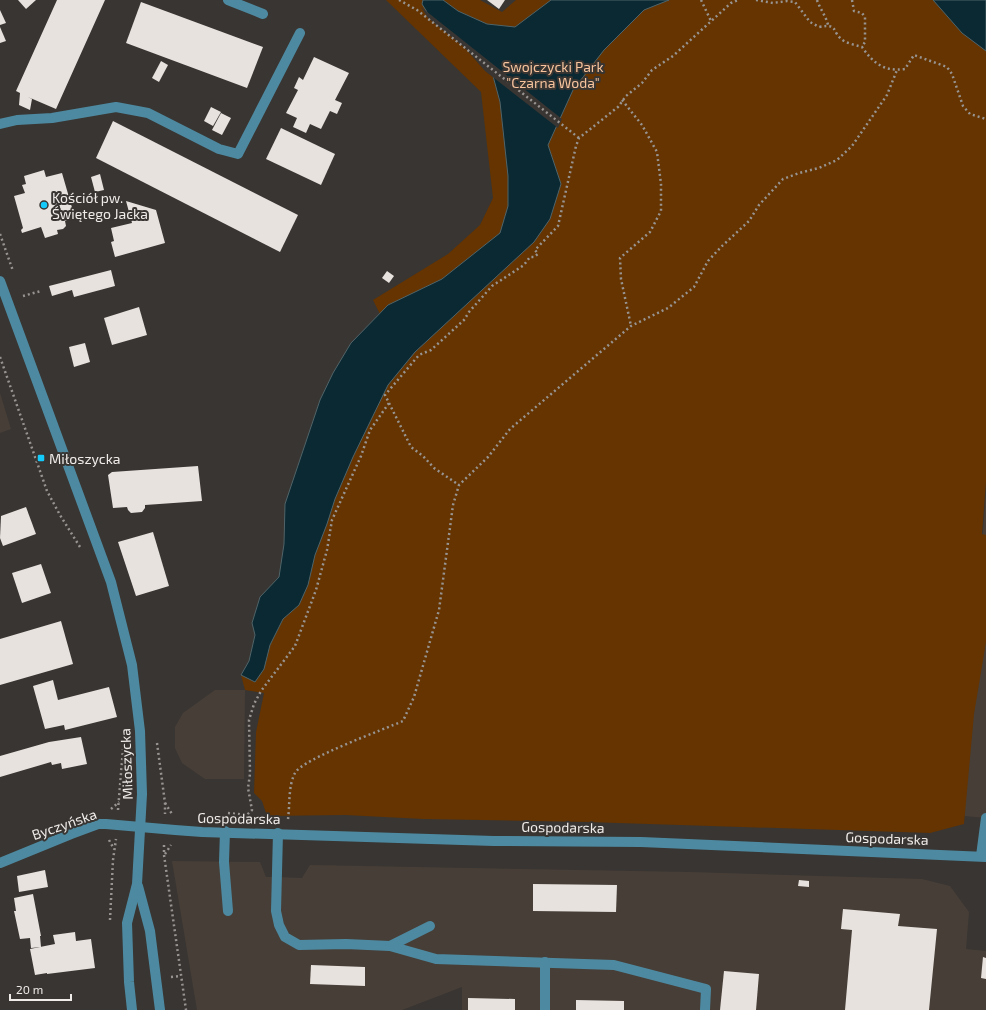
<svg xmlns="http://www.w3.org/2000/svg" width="986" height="1010" font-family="'Exo 2',sans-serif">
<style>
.built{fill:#473e37}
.green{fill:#653400}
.water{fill:#0a2933;stroke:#4f646a}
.pier{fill:#393532}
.building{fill:#e7e2de}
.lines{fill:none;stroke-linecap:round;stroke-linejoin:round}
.path{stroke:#989492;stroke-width:2.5;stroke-dasharray:2 3;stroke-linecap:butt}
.minor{stroke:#4d8aa1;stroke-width:10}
.poi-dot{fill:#14cafb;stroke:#393532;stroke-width:1.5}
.labels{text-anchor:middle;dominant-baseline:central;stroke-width:4;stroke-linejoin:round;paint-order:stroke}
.park-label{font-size:14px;fill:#f7c49d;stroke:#393532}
.poi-label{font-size:14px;fill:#efecea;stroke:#393532;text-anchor:start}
.street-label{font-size:14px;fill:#efecea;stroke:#393532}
</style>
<rect width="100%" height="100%" fill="#393532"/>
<g class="built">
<polygon points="0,393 11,429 0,433"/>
<polygon points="986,492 986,818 943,814 978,595"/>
<polygon points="215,690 245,690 244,779 205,779 182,763 175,748 175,727 183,713"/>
<polygon points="172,861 260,862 266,877 277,877 302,878 310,865 690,872 922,879 950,886 969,912 966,949 986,951 986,1010 462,1010 462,987 402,1010 197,1010"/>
</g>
<polygon class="green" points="386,0 480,0 502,12 516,0 986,0 986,482 982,534 986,535 986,642 974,714 964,824 930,833 587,822 423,819 345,815 267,816 262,801 254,793 256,732 264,693 245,690 241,675 249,661 255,635 252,623 260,597 279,577 284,544 285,504 320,400 333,373 351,343 380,314 373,300 448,254 480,225 493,198 481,92"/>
<g class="water">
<polygon points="423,0 443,0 458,11 487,24 515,27 551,0 669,0 644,10 604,50 573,90 548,145 561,184 550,219 534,242 415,352 388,385 353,457 335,499 327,524 315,555 308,585 299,605 283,619 270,645 264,669 255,682 241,675 249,661 255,635 252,623 260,597 279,577 284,544 285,504 320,400 333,373 351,343 388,305 442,279 500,233 508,206 508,176 500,102 493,76 466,47 430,17 422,4"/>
<polygon points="933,0 986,0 986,51 962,33"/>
</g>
<polygon class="pier" points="421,7 562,119 558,128 485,71 465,48 428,18"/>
<g class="building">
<polygon points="18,0 36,0 26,9"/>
<polygon points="57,0 105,0 56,109 28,97 32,99 30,110 19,105 20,93 16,91"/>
<polygon points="487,0 505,0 499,9"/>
<polygon points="141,2 263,47 247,88 126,43"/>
<polygon points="0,10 6,23 0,25"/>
<polygon points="0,27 6,41 0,43"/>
<polygon points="314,57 349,73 335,100 342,103 337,114 330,111 321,129 310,124 306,133 293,127 297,118 286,113 298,90 294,88 299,77 303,80"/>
<polygon points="161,61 168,65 159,82 152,78"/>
<polygon points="211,107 221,112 213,126 204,121"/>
<polygon points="221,113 231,118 222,135 212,130"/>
<polygon points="113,121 298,215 280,252 96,158"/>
<polygon points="281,128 335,154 321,185 266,159"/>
<polygon points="44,170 46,177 62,173 75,218 65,221 66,226 63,229 57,230 58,234 45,238 41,227 22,233 21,230 23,228 14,196 25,193 22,185 26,184 24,176"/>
<polygon points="100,174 104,190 95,192 91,177"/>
<polygon points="126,201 156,210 165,243 115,257 111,242 114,241 111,228 132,223"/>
<polygon points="111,270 115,286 74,297 72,290 52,296 49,286"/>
<polygon points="387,271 394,276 389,283 382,278"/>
<polygon points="139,307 147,335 112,345 104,318"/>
<polygon points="85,343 90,362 74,367 69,347"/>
<polygon points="198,466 202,501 145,505 145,508 142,512 131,513 128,510 127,507 113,508 108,475 112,472"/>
<polygon points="26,507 36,534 3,546 0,538 1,516"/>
<polygon points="153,532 169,586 136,596 118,542"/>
<polygon points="41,564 51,593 22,603 12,573"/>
<polygon points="61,621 73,664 0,685 0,639"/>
<polygon points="53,680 58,700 109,687 117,717 65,730 64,725 45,729 33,686"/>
<polygon points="81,737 87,764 62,769 61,763 52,765 51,762 0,777 0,756 49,742"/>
<polygon points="45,870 48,887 19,892 17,876"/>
<polygon points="799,880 809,881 809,887 798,886"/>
<polygon points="533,884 617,885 616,912 533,911"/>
<polygon points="33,894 41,936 40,936 41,947 31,948 30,938 20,939 14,911 16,911 14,898"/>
<polygon points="843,909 900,914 898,926 937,929 929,1010 845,1010 852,930 841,929"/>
<polygon points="75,932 76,941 91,939 95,968 47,974 47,973 35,975 30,949 55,944 53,935"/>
<polygon points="983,957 986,958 986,979 981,978"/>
<polygon points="311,965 365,967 365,986 310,984"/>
<polygon points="724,971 759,974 756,1010 720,1010"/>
<polygon points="468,998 515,999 515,1010 468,1010"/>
<polygon points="576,1000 624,1001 624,1010 576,1010"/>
</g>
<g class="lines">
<g class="path">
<polyline points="399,0 417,10 579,138"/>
<polyline points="701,0 711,21"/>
<path d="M756,0l17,3 14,-2 8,1 15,20 9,5c21,-4 11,5 25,14 5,3 12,4 18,6 11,16 22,25 43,22l9,-14 33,12 5,7 11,32 7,8 16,5"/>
<path d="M817,0c3,9 9,16 11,25"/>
<polyline points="852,0 854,11 862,13 865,17 865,42 862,47"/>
<polyline points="622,100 642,125 657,152 661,184 661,211 650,232 620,258 621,279 631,326"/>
<polyline points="0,234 13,271"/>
<polyline points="23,296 41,291"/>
<polyline points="0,357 47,491 60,515 80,547"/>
<polyline points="389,403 411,447 423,456 434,468 459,485"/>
<polyline points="157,743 165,803 165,814"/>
<polyline points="165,803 172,814"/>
<polyline points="111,809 119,802"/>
<polyline points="118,810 123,749"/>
<polyline points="228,813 247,815 252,810 248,788 250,774 249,720 254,704 261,691 295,646 316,590 327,550 332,520 361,456 370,430 389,403 385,395 419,355 431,350 464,320 469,312 492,286 524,265 530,257 534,257 538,254 535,250 558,226 576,146 579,138 618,107 626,96 642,83 652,70 673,56 731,3 738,0"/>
<path d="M288,819c2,-14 0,-33 7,-46 7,-14 90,-44 108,-52l11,-24 25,-87 14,-105 6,-20 29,-28 22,-28 121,-103 37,-18 26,-21 14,-26 13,-14 28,-26 10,-16 24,-26 16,-6 20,-5 18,-8 15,-14 35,-51 10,-25"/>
<polyline points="109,840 114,849"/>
<polyline points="164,845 164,855 186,1010"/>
<polyline points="165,854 171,845"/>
<polyline points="110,920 113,860 116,839"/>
<polyline points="171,977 181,976"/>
</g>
<g class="minor">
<polyline points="228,0 263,14"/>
<polyline points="0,124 17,120 52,118 116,107 148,113 219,149 238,154 300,33"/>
<polyline points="0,281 111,582 132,665 140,731 142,794 137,884 127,923 129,982 132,1010"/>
<polyline points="225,831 224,862 228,911"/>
<polyline points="278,833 276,911 279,925 285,937 299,945 346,944 390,946 430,926"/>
<polyline points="981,856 986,818"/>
<polyline points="0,863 71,834 98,824 106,824 175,830 202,832 494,841 641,842 986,857"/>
<polyline points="138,886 150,931 160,1010"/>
<polyline points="390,946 436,959 614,965 706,989 705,1010"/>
<polyline points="545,1010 545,962"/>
</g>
</g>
<g class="poi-dot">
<circle cx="44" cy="205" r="4"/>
<rect x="37" y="454" width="8" height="8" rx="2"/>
</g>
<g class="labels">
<g class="park-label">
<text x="553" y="66">Swojczycki Park<tspan x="553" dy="16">"Czarna Woda"</tspan></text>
</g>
<g class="poi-label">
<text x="52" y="197">Kościół pw.<tspan x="52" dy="16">Świętego Jacka</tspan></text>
<text x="49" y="458">Miłoszycka</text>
</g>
<g class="street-label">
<text transform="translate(126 764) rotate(-92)">Miłoszycka</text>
<text transform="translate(239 818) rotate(1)">Gospodarska</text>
<text transform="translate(64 824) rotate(-19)">Byczyńska</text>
<text transform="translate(563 827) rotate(1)">Gospodarska</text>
<text transform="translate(887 838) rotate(2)">Gospodarska</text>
</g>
</g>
<path d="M10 994v6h61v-6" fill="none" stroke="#efecea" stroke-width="2"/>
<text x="16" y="994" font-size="12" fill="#efecea" stroke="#393532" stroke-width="3" paint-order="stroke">20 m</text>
</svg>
